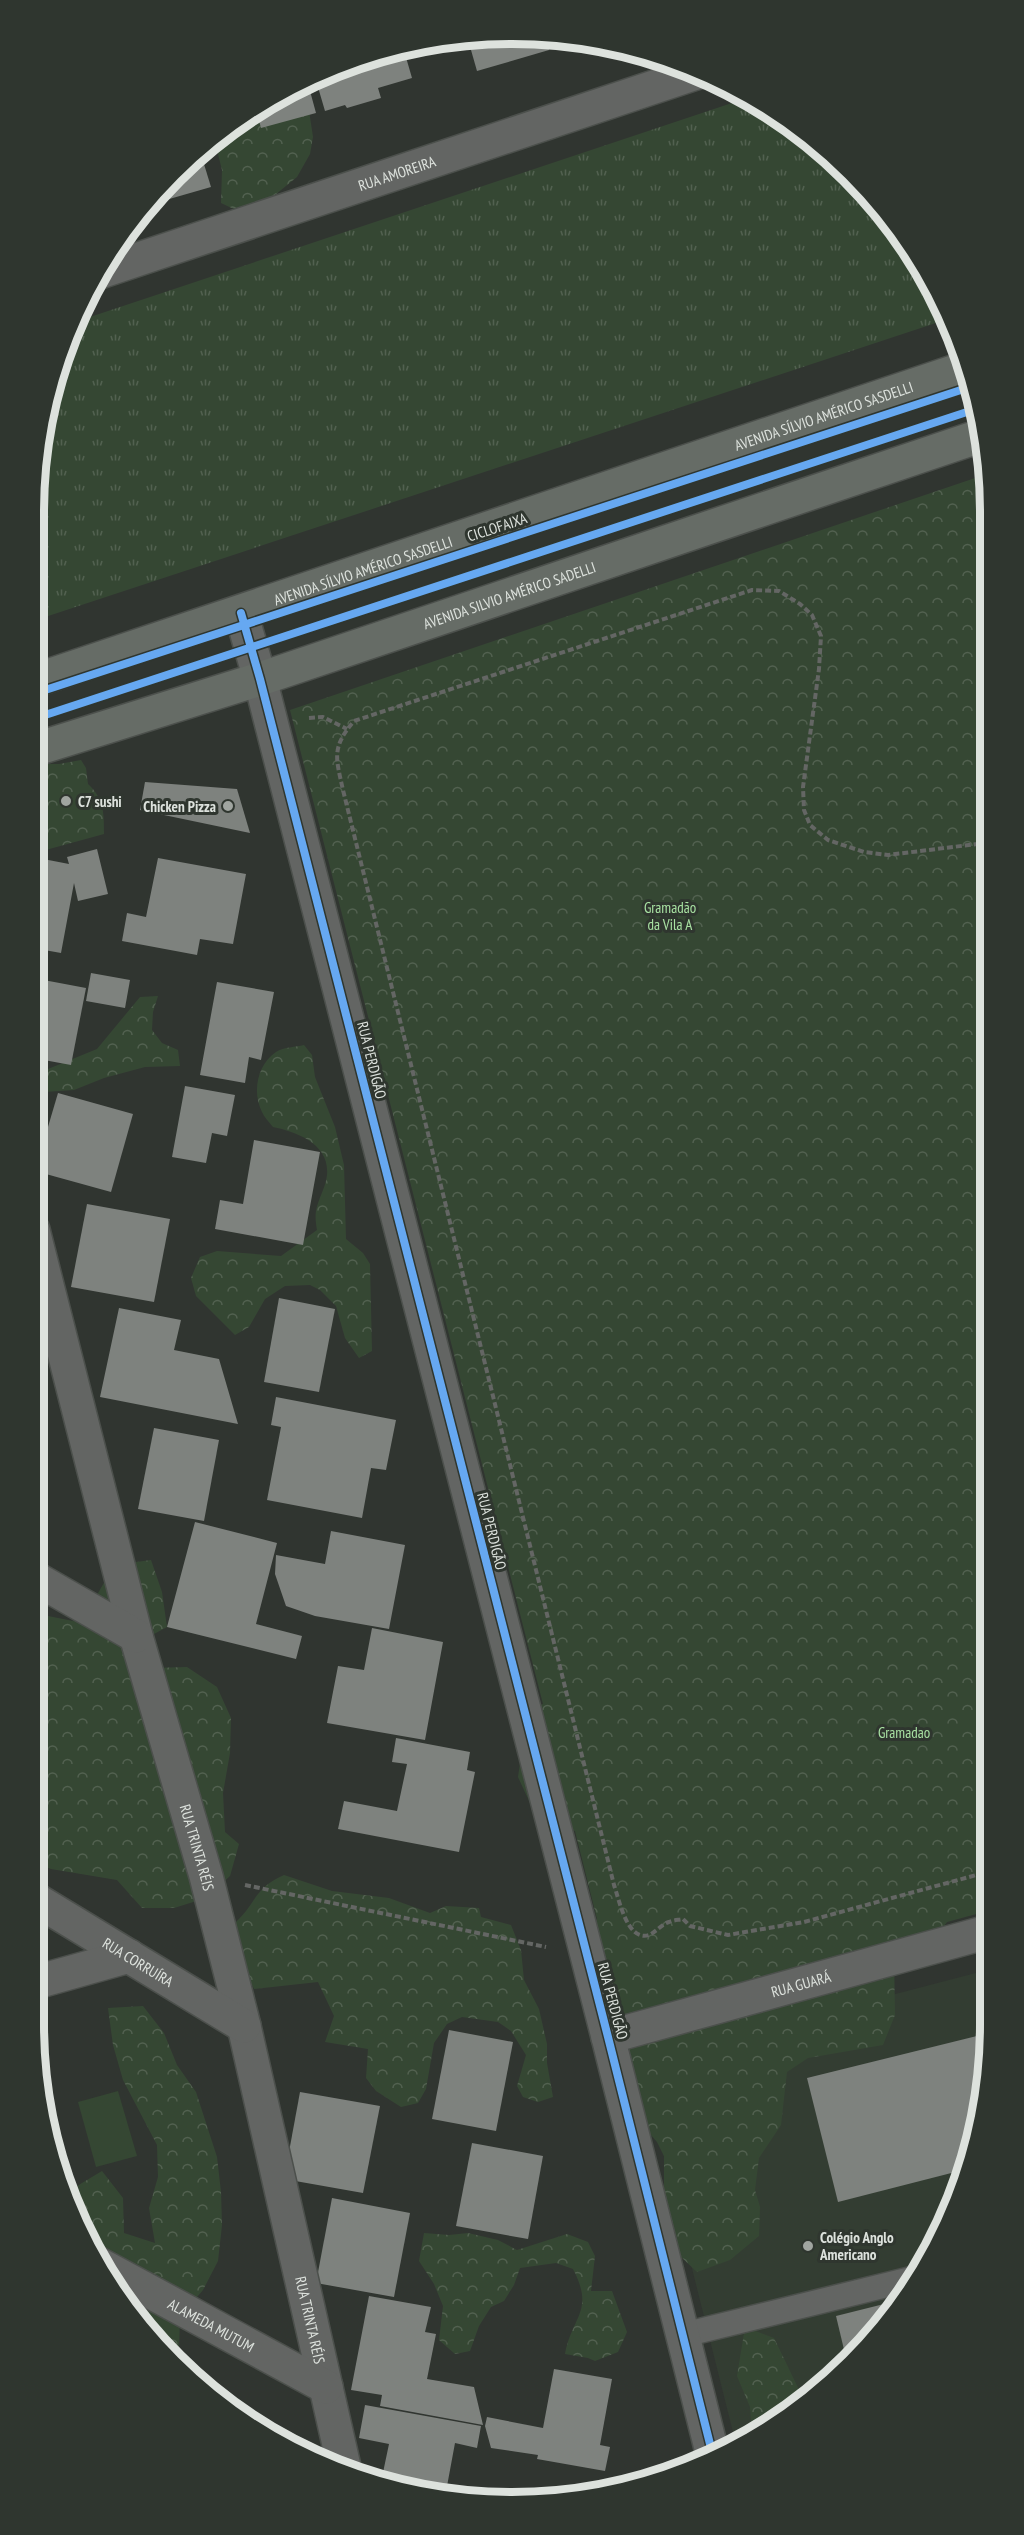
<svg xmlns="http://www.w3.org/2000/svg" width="1024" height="2535" font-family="'PT Sans Narrow',sans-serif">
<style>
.built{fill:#333d32}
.grass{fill:url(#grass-tufts)}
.forest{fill:url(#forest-crowns)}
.pitch{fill:#354733}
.building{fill:#7e827e}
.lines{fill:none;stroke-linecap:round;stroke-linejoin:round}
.service-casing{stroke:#4c504c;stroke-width:27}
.minor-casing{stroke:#4c504c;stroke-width:36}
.secondary-casing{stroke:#4c504c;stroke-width:36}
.path{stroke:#646664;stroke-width:4;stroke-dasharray:6 3;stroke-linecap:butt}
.service{stroke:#636563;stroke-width:24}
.minor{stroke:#636563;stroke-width:33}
.secondary{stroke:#666c66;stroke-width:33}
.cycleway-casing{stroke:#2f362f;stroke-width:11}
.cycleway{stroke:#66a8f1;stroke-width:8}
.poi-dot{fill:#a0a5a0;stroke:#2f362f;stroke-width:2}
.labels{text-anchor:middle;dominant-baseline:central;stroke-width:6;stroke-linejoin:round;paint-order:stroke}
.street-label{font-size:15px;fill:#dde2dd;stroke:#2f362f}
.poi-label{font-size:15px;font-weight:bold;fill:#dde2dd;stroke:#2f362f;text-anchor:start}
.park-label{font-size:15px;fill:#a8e1a2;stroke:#2f362f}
.rim{fill:none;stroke:#dde2dd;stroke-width:8}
</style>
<defs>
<pattern id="grass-tufts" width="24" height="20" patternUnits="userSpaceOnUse" patternTransform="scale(1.5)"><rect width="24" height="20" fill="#354733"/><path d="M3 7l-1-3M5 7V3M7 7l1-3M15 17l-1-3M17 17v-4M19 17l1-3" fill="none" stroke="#526150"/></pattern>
<pattern id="forest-crowns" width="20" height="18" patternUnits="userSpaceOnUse" patternTransform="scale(1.5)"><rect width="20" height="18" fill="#354733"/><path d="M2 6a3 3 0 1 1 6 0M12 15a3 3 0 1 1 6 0" fill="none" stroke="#526150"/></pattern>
</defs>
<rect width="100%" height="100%" fill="#303530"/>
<polygon class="built" points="991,1969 991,2023 966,2177 892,2315 778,2421 736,2444 640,2061"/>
<polygon class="grass" points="747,98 778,114 872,196 948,319 33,621 33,512 58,358 75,322"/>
<g class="forest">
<polygon points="308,104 313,137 310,154 297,177 270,199 238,211 221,203 222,170 214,138 238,121 243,128 258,123 270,111"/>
<polygon points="987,474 991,1910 947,1922 942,1929 894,1955 895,2015 883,2045 808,2058 787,2072 781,2125 759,2158 755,2190 760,2207 759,2236 730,2260 697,2272 664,2241 664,2156 657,2142 637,2119 590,1927 597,1919 575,1831 536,1816 518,1777 528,1709 543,1704 290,710"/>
<path d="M81,760l5,8 2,16c16,15 16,28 16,50l-62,17 -9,-2v-85h26z"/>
<polygon points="158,996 153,1012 152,1030 162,1043 178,1050 180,1066 145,1067 104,1078 74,1090 44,1092 35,1078 48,1069 97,1049 140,997"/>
<path d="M304,1045l8,10 3,22 20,50 9,38 2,74 17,14 7,11 2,87 -13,7 -14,-20 -9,-32 -16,-16 -10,-5 -25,1 -20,13 -16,28 -14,8 -39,-39 -5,-18 9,-21 17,-6 64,5 36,-26c-1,-6 -2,-13 -1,-19 2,-12 10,-24 11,-36 3,-31 -30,-43 -54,-48 -4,-5 -9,-10 -11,-15 -10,-20 -5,-47 14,-60 8,-5 20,-5 28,-7z"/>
<polygon points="33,1281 47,1351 43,1410 46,1441 41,1457 33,1466"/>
<polygon points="151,1560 162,1592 167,1627 154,1634 151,1668 187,1667 217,1687 231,1718 230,1753 223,1793 225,1832 239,1844 230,1876 206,1898 174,1908 142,1908 117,1880 51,1869 33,1862 33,1752 36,1744 33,1716 33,1620 38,1614 73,1621 97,1595 114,1565"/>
<path d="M284,1875l48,16 57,7 41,15 16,-7 33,2 2,9 30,8 10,25 3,30 15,29 8,35v19l6,34 -15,5 -15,-5 -6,-11 9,-31 -15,-24 -13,-9 -36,-5 -15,7 -13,19 -8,46 -8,14 -17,4 -25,-16 -10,-13 2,-29 -43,-7 9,-26 -16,-34 -64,7c-12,-22 -18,-42 -18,-67 22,-21 17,-33 48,-47z"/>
<polygon points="991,1926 991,1989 980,1985 981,1952"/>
<path d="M143,2006l21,27 13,32 19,27 21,65 4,35 1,33 -4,36 -15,29 -23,27 -1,34 -4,7c-29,-24 -29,-20 -32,-59l-46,-37 -30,-67 5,-6 30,-18 21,27 1,35 31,10 -6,-35 9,-31 -1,-32 -34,-65 -10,-35 -5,-37z"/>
<path d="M424,2233l25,2 19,-2 30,7 19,10 50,-16 21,8 7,14 -4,35h21l15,41 -9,20 -23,9 -7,-3 -23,-4c7,-38 30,-43 8,-85l-17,-6 -36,5 -6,17 -10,16 -13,6 -12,19 -9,25 -15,3 -16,-14 4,-34 -9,-22 -15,-23z"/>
<polygon points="745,2327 774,2338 803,2398 778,2421 752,2435 750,2407 737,2376"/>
</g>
<polygon class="pitch" points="118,2091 137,2156 96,2167 78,2102"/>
<g class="building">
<polygon points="480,34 546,36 549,50 477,71 467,36"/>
<polygon points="403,47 412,78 378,88 381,98 347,108 345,105 325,111 315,77 388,49"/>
<polygon points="307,80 316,113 261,128 256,110"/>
<polygon points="200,151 211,187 145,206 152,196"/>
<polygon points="145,782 237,789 250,833 140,810"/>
<polygon points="97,849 108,894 78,901 74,883 61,953 33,948 33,857 69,864 67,857"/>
<polygon points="158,858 246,874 233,944 200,939 197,955 122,941 127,913 146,917"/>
<polygon points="91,973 130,980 125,1008 86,1001"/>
<polygon points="33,978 86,988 71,1065 33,1058"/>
<polygon points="217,982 274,992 261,1060 249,1057 245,1083 200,1075"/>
<polygon points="185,1086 235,1095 227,1136 212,1133 206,1163 172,1157"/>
<polygon points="58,1093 133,1114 111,1192 35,1171"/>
<polygon points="254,1140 320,1152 303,1245 215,1229 220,1200 243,1204"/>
<polygon points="87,1204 170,1219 154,1302 71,1287"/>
<polygon points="279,1298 335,1309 319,1392 264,1382"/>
<polygon points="119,1308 181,1320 174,1350 219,1359 238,1424 100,1397"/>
<polygon points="276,1397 396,1420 386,1470 371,1468 362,1518 267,1500 281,1427 271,1425"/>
<polygon points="154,1428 219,1440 204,1521 138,1509"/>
<polygon points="195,1522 277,1543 256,1624 302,1636 296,1659 167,1627"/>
<polygon points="331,1531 405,1545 389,1629 315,1616 286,1606 275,1574 276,1555 325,1564"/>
<polygon points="372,1628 443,1642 425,1740 327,1723 338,1666 364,1670"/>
<polygon points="396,1738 470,1752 467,1770 475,1772 459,1852 338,1829 344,1801 397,1811 407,1764 392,1762"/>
<polygon points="33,1993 36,1993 47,2050 38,2052 33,2023"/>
<polygon points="449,2030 513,2042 496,2131 432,2119"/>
<polygon points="989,2033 967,2169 838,2202 807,2078"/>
<polygon points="300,2092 380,2106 363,2193 284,2179"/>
<polygon points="472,2143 543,2156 528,2239 456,2226"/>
<polygon points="332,2198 410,2213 394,2297 316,2283"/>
<polygon points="369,2296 431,2307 425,2332 436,2334 427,2379 474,2387 483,2425 380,2406 382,2395 351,2390"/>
<polygon points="900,2300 892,2315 846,2358 836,2316"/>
<polygon points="554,2369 612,2379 600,2445 610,2447 605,2471 537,2459 538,2455 491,2448 485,2426 487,2417 543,2428"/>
<polygon points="365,2405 481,2426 477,2448 455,2443 445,2497 381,2482 389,2444 359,2438"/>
</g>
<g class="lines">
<defs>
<polyline id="service" points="683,2335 911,2279"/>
<g id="minor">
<path id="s1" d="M97,273l599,-200"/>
<polyline points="241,613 260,679 608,2037 713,2456"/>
<path id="s2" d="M33,1230l103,406 70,240 38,150 101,445"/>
<polyline points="33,1577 136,1636"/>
<path id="s3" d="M33,1898l211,128"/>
<polyline points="33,1983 129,1956"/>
<path id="s4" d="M608,2037l383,-106"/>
<path id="s5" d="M97,2263l229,124"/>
</g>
<g id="secondary">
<path id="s6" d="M33,681l932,-313"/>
<path id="s7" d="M33,750l227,-71 723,-244"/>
</g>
</defs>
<use href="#service" class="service-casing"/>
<use href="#minor" class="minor-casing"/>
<use href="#secondary" class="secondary-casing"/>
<g class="path">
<polyline points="309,718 323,717 347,729"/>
<path d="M988,848l-11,-4 -89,11 -24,-3 -36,-12 -18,-15 -6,-15 -1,-23 16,-118 2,-33 -9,-21 -12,-11 -21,-13 -27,-1 -398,131c-23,27 -18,37 -11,69l271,1095c5,14 13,57 35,50 7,-3 13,-11 20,-13 4,-2 10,-2 14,-3l7,7 38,9 76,-13 187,-51"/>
<polyline points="245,1885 546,1947"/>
</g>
<use href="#service" class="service"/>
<use href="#minor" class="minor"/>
<use href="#secondary" class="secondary"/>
<defs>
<g id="cycleway">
<polyline points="241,613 260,679 608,2037 713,2456"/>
<polyline points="33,694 970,387"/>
<polyline points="33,719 976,409"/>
</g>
</defs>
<use href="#cycleway" class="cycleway-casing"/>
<use href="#cycleway" class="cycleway"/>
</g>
<g class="poi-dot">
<circle cx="66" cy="801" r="6"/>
<circle cx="228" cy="806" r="6"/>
<circle cx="808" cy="2246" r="6"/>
</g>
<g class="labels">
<g class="street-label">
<text stroke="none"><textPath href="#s1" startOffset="316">RUA AMOREIRA</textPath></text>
<text stroke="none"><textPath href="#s6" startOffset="834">AVENIDA SÍLVIO AMÉRICO SASDELLI</textPath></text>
<text transform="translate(497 527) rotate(-18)">CICLOFAIXA</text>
<text stroke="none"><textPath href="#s6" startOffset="348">AVENIDA SÍLVIO AMÉRICO SASDELLI</textPath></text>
<text stroke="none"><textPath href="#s7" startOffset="501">AVENIDA SILVIO AMÉRICO SADELLI</textPath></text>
<text transform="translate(372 1060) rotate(76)">RUA PERDIGÃO</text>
<text transform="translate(492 1531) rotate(76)">RUA PERDIGÃO</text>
<text stroke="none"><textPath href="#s2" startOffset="639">RUA TRINTA RÉIS</textPath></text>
<text stroke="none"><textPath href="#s3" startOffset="123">RUA CORRUÍRA</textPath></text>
<text stroke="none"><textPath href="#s4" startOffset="200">RUA GUARÁ</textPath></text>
<text transform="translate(613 2001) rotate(75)">RUA PERDIGÃO</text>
<text stroke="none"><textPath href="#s2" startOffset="1125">RUA TRINTA RÉIS</textPath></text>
<text stroke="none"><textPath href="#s5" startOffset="130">ALAMEDA MUTUM</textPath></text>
</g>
<g class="poi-label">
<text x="78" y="801">C7 sushi</text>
<text x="216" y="806" text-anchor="end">Chicken Pizza</text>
<text x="820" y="2237">Colégio Anglo<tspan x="820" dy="17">Americano</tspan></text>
</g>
<g class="park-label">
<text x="670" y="907">Gramadão<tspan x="670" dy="17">da Vila A</tspan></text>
<text x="904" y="1732">Gramadao</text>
</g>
</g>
<path d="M0 0H1024V2535H0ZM512 44H512A468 468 0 0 1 980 512V2024A468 468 0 0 1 512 2492H512A468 468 0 0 1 44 2024V512A468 468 0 0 1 512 44Z" fill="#2f362f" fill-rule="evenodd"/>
<path class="rim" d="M512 44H512A468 468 0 0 1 980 512V2024A468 468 0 0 1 512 2492H512A468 468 0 0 1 44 2024V512A468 468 0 0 1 512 44Z"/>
</svg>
